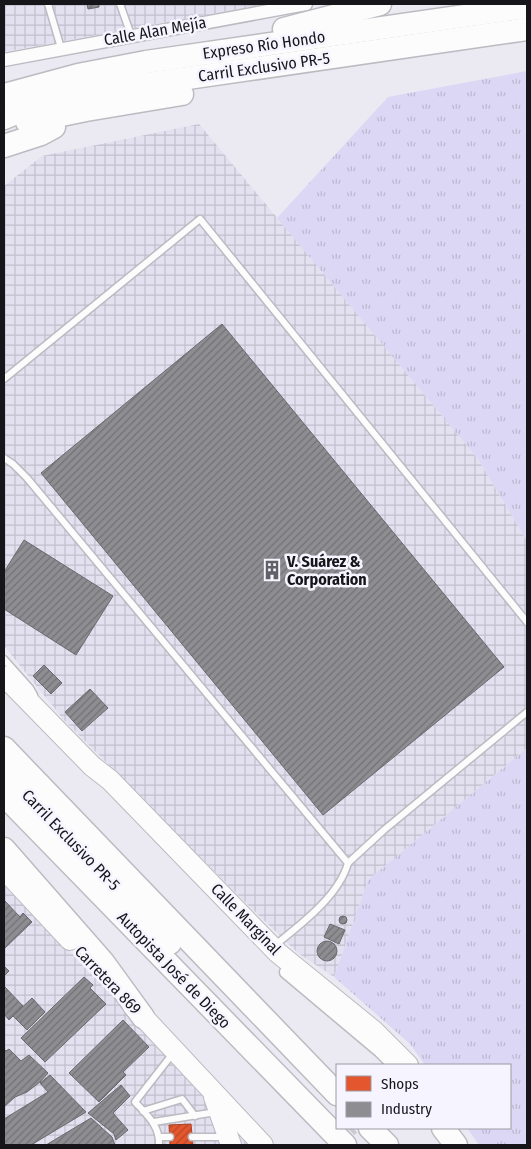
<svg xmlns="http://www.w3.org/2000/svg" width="531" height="1149" font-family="'Fira Sans Condensed',sans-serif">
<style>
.industrial{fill:url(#industrial-grid)}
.grass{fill:url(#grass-tufts)}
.shops{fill:url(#shops-hatch);stroke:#a64328}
.industry{fill:url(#industry-hatch);stroke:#69696e}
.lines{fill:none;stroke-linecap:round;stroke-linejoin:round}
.minor-tunnel{stroke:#cbcad2;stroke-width:12;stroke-dasharray:12 6;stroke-linecap:butt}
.service-casing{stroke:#bcbbc1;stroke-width:9}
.minor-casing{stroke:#bcbbc1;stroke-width:15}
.trunk-casing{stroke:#bcbbc1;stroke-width:22}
.motorway-casing{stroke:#bcbbc1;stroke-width:25}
.service{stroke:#fcfcfd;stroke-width:6}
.minor{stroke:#fcfcfd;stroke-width:12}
.trunk{stroke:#fcfcfd;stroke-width:20}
.motorway{stroke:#fcfcfd;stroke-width:22}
.labels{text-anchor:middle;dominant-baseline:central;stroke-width:5;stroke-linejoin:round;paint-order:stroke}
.street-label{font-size:16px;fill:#16151a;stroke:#f6f4fe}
.poi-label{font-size:16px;font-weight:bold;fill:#16151a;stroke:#f6f4fe;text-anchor:start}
</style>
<defs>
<pattern id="industrial-grid" width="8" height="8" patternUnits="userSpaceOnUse" patternTransform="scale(1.25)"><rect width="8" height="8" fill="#e3e0f0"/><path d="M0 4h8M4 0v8" fill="none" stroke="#c2bfcd"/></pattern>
<pattern id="grass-tufts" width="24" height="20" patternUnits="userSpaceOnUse" patternTransform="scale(1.25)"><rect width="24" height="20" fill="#dcd7f4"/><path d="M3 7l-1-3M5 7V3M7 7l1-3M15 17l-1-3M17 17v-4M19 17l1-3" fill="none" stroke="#bcb8d1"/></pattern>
<pattern id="shops-hatch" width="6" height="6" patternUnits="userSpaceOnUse" patternTransform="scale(1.25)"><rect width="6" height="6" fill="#e4572e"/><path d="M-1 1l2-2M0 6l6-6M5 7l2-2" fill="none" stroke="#b84726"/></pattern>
<pattern id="industry-hatch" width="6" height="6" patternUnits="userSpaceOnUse" patternTransform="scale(1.25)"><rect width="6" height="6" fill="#8d8d92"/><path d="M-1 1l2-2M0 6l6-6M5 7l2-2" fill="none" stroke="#727276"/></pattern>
</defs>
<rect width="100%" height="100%" fill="#ebeaf2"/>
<g class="industrial">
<polygon points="4,4 265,4 4,52"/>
<polygon points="199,124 478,459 527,541 527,748 368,880 334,977 298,953 247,904 64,720 4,646 4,186 42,156"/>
<polygon points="4,884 259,1145 4,1145"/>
</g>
<g class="grass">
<polygon points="527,71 527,541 478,459 277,218 388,97"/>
<polygon points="527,748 527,1145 479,1145 467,1128 510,1128 510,1065 425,1065 410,1044 334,977 368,880"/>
</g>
<polygon class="shops" points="191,1124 193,1145 170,1145 169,1125"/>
<g class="industry">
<polygon points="87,4 99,4 99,7 88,9"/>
<polygon points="222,324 504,667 323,815 41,473"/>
<polygon points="24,540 113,596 76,655 4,609 4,572"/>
<polygon points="44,665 62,683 51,694 33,676"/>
<polygon points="90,689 108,708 82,731 65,712"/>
<polygon points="4,900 20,917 23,913 32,922 4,949"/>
<circle cx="343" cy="920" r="4"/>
<polygon points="330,924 345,930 339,944 324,937"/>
<circle cx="327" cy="951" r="10"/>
<polygon points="4,966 9,971 4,976"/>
<polygon points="84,977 93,985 90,988 106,1004 45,1062 21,1038"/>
<polygon points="4,986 23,1006 9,1020 4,1014"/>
<polygon points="32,998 45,1012 27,1030 13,1016"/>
<polygon points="123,1020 149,1047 123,1072 126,1075 99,1102 69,1073"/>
<polygon points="4,1049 6,1051 9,1049 21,1061 29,1055 48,1073 40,1082 27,1092 15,1097 4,1107"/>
<polygon points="50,1075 86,1112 31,1145 4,1145 4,1119 48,1092 40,1083"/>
<polygon points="121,1085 130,1096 113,1113 128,1130 116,1140 114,1134 88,1113"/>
<polygon points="91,1118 112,1137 115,1145 46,1145"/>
</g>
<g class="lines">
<polyline class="minor-tunnel" points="337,1143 353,1128"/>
<defs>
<g id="service">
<polyline points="48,4 61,48"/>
<polyline points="120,4 131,35"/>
<polyline points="4,379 200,219 527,622"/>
<path d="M4,458l9,6 14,14 321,385c-9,33 -48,62 -74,83"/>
<polyline points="4,659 30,688 34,695"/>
<polyline points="348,863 384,830 527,712"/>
<polyline points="143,1111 182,1099 195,1116"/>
<polyline points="154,1122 216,1112"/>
<polyline points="160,1137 170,1137"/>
<polyline points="192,1137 226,1137"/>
<path d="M159,1145c1,-19 -12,-30 -24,-43l39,-50"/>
</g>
<g id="minor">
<polyline points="4,60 306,4"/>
<polyline points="286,972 380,1051 394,1065"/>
</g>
<g id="trunk">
<polyline points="4,676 92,766 110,780 278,953 374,1031 408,1065"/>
<polyline points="4,869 70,940"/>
<polyline points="133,1006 263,1145"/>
<polyline points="214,1097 231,1145"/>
</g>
<g id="motorway">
<polyline points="284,29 380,4"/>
<polyline points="4,95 78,75 146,62 527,7"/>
<polyline points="4,118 28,108 58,100 133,86 527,29"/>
<polyline points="27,122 86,110 182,94"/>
<polyline points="4,146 41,134 54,127"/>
<polyline points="4,748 337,1094"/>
<polyline points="4,771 170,943"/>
<polyline points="4,795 345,1145"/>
<polyline points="4,849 103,962 143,1017"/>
<polyline points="370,1128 387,1145"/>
<polyline points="443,1128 456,1145"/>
</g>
</defs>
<use href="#service" class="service-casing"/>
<use href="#minor" class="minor-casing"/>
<use href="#trunk" class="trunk-casing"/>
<use href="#motorway" class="motorway-casing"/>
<use href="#service" class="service"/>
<use href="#minor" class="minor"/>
<use href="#trunk" class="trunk"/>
<use href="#motorway" class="motorway"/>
</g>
<defs>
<symbol id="building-bare" viewBox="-9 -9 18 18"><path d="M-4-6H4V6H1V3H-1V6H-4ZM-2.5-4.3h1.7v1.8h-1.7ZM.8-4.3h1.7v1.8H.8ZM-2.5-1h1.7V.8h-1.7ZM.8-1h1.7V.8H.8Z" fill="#616066" stroke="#f6f4fe" stroke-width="2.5" paint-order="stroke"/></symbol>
</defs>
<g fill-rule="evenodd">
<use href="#building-bare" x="258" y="556" width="28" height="28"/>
</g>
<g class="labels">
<g class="street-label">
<text transform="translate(155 31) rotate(-10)">Calle Alan Mejía</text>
<text transform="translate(264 45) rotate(-8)">Expreso Río Hondo</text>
<text transform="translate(264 67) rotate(-8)">Carril Exclusivo PR-5</text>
<text transform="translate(71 840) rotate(46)">Carril Exclusivo PR-5</text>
<text transform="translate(246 919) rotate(46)">Calle Marginal</text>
<text transform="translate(174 970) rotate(46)">Autopista José de Diego</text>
<text transform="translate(108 980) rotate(46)">Carretera 869</text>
</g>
<g class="poi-label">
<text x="287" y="561">V. Suárez &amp;<tspan x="287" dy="18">Corporation</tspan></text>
</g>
</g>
<rect width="531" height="1149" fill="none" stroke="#16151a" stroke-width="10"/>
<rect x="336" y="1064" width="175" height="65" fill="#f6f4fe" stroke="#9c9ba3"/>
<rect x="346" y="1076" width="25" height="15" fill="#e4572e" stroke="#9c9ba3"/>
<text x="381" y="1089" font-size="15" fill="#16151a">Shops</text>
<rect x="346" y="1102" width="25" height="15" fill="#8d8d92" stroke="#9c9ba3"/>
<text x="381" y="1114" font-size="15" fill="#16151a">Industry</text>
</svg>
